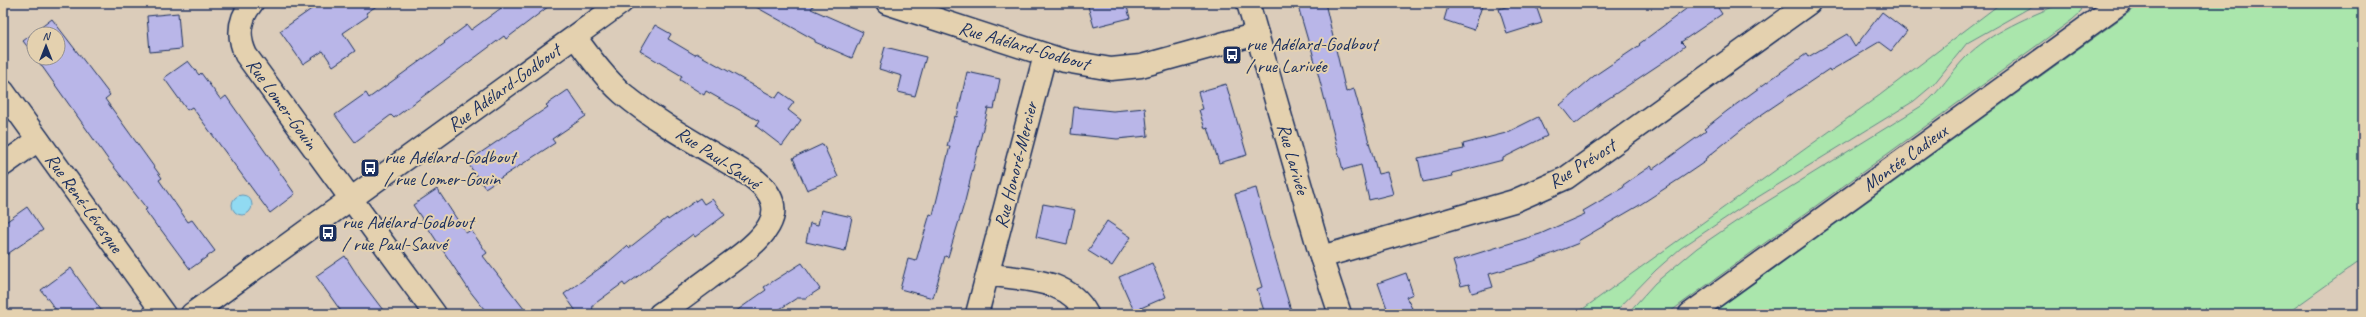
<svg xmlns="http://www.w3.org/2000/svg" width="2366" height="317" font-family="Caveat,sans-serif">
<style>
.green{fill:#aae6ac;stroke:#628a85}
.water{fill:#91daf2;stroke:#6296b7}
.building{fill:#b9b6e8;stroke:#1b2f5e}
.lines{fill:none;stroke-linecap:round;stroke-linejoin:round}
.minor-casing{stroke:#1b2f5e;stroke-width:25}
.minor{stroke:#e4d1af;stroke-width:22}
.labels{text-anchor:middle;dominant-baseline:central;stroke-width:4;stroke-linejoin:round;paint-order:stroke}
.poi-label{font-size:19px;fill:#1b2f5e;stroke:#e4d1af;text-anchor:start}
.street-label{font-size:19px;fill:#1b2f5e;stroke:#e4d1af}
</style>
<rect width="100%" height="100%" fill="#dbccba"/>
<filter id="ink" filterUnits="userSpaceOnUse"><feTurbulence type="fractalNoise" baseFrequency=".025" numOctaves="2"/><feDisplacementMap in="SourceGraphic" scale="8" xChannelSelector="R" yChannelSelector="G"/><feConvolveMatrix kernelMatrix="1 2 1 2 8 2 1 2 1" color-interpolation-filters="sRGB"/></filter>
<g filter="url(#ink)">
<g class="green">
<polygon points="2001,3 2038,3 1967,43 1933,85 1914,101 1745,205 1681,248 1656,270 1613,314 1576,314 1880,95"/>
<path d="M2063,3h21l-4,10 -8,7 -405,294h-40l28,-31 42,-35 50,-34 176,-109c19,-15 27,-32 43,-48 23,-24 66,-42 97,-54z"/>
<polygon points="2142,3 2363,3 2363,259 2286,314 1711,314"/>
</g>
<circle class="water" cx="242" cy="205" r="10"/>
<g class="building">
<polygon points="320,3 381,3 366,13 368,16 343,33 355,51 333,66 323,51 303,64 280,31"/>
<polygon points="508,3 553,3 506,39 504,36 394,118 391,115 355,142 335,115 366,93 369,98 445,43 444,42 467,25 471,30"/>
<polygon points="749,3 815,3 811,9 863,32 852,58 815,42 815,40"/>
<polygon points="1087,3 1126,3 1130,18 1094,27"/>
<polygon points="1309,3 1325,3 1346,92 1354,89 1378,174 1387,172 1393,194 1369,200 1361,165 1343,170 1310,43 1309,44 1298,6"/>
<polygon points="1449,3 1472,3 1482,6 1474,30 1444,20"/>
<polygon points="1519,3 1535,3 1542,23 1507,34 1499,9"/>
<polygon points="1694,3 1715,3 1722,14 1681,42 1685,46 1672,56 1600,104 1575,124 1560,105 1594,76 1640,45 1639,44"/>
<polygon points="1882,12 1907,31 1891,51 1879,42 1830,71 1829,69 1755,119 1705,159 1706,161 1681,178 1638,206 1578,241 1579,243 1534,261 1489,274 1493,287 1472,293 1469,284 1461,286 1453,261 1540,234 1585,214 1583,211 1624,187 1623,185 1651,166 1653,169 1706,131 1704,129 1727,111 1806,54 1808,57 1847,34 1855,47"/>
<polygon points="178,13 181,49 150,52 147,16"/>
<polygon points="52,19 110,95 105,99 162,178 159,180 188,222 192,220 215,251 190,269 159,227 158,228 145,210 147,209 107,158 36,58 58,58 58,34 34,34 34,55 23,41"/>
<polygon points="655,25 671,34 668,39 695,55 696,53 776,98 780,92 794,102 788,110 801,120 782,146 756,126 759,121 706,91 704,95 680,80 682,76 640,51"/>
<polygon points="885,47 926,57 915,96 898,92 902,76 879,69"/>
<polygon points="188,61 199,75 201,73 221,100 226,96 295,194 270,213 192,107 187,110 164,78"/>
<polygon points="967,72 1000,79 994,109 988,108 965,201 948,257 945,256 933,298 900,289 908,259 916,261 930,214 933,215 950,146 947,146 955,116 957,117"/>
<polygon points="1226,84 1247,155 1219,163 1208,128 1205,129 1199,110 1203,109 1198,92"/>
<polygon points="568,90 586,116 552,139 555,143 485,188 467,162 548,107 546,105"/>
<polygon points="1074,107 1113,111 1145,108 1148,136 1117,139 1071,134"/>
<polygon points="1538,117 1547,136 1503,158 1503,160 1452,173 1453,176 1423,182 1418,158 1464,149 1463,144 1506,133"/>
<polygon points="823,144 838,177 807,190 793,158"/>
<polygon points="1256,188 1269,236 1292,314 1265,314 1257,289 1262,287 1235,194"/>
<polygon points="437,189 466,233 471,230 487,253 483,256 528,314 488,314 469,290 413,205"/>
<polygon points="700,198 704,204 712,199 725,215 695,237 693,234 625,286 623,283 593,305 592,314 578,314 564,294 607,263 627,246 629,248 667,218 668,220"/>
<polygon points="1043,204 1075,210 1067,244 1036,237"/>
<polygon points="27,207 43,230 3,257 3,224"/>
<polygon points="821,210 852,217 845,251 806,242 810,223 818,225"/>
<polygon points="1107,221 1131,237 1112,266 1088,251"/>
<polygon points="345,256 361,281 386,314 343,314 316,276"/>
<polygon points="802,263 820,289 806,298 797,298 772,314 732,314 766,290 764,287"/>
<polygon points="1152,263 1166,297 1134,311 1119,277"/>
<polygon points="71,268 80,281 104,314 59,314 41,290"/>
<polygon points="1406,273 1413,294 1406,297 1415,314 1389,314 1378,283"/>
</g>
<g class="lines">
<defs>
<g id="minor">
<path d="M252,3c-13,16 -15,33 -6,52l189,259"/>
<polyline points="887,3 1065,61 1111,69 1141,66 1257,34"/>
<polyline points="1248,3 1321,257 1340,314"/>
<path d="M575,37c15,20 29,40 47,56 39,33 87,57 130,84 51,38 -1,70 -33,94 -19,14 -39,29 -59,43"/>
<polyline points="3,91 164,314"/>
<polyline points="3,165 38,140"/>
<polyline points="1321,257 1514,201 1566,178 1809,3"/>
<path d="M988,274c37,7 79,3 99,40"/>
<polyline points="192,314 621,3"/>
<polyline points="977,314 1045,55"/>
<polyline points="1690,314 2120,3"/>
</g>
</defs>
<use href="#minor" class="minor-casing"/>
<use href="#minor" class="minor"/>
</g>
</g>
<defs>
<symbol id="bus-square" viewBox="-11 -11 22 22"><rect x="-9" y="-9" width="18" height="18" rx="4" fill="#1b2f5e" stroke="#e4d1af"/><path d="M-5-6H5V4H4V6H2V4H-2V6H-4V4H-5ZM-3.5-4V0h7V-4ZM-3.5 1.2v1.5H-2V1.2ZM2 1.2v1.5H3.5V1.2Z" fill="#fff"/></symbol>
</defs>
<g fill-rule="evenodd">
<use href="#bus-square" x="1221" y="44" width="22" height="22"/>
<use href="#bus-square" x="359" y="157" width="22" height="22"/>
<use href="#bus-square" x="317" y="222" width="22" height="22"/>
</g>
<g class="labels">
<g class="poi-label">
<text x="1246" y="44">rue Adélard-Godbout<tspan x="1246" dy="22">/ rue Larivée</tspan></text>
<text x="384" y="157">rue Adélard-Godbout<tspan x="384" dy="22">/ rue Lomer-Gouin</tspan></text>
<text x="342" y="222">rue Adélard-Godbout<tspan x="342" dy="22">/ rue Paul-Sauvé</tspan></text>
</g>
<g class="street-label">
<text transform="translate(1024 46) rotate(16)">Rue Adélard-Godbout</text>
<text transform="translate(504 88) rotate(-36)">Rue Adélard-Godbout</text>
<text transform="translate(282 104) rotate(54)">Rue Lomer-Gouin</text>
<text transform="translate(718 158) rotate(34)">Rue Paul-Sauvé</text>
<text transform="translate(1905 158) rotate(-36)">Montée Cadieux</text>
<text transform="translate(1293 159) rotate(74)">Rue Larivée</text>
<text transform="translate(1582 164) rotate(-32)">Rue Prévost</text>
<text transform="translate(1016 165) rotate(-76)">Rue Honoré-Mercier</text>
<text transform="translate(84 203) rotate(54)">Rue René-Lévesque</text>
</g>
</g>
<rect width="2366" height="317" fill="none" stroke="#e4d1af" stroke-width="16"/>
<rect x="8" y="8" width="2350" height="301" fill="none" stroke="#1b2f5e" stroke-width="1.5" filter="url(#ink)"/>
<g transform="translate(46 46)"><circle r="19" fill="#e4d1af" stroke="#94908f"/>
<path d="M0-3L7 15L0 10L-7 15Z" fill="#1b2f5e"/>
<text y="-6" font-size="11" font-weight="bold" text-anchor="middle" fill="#1b2f5e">N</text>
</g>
</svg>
